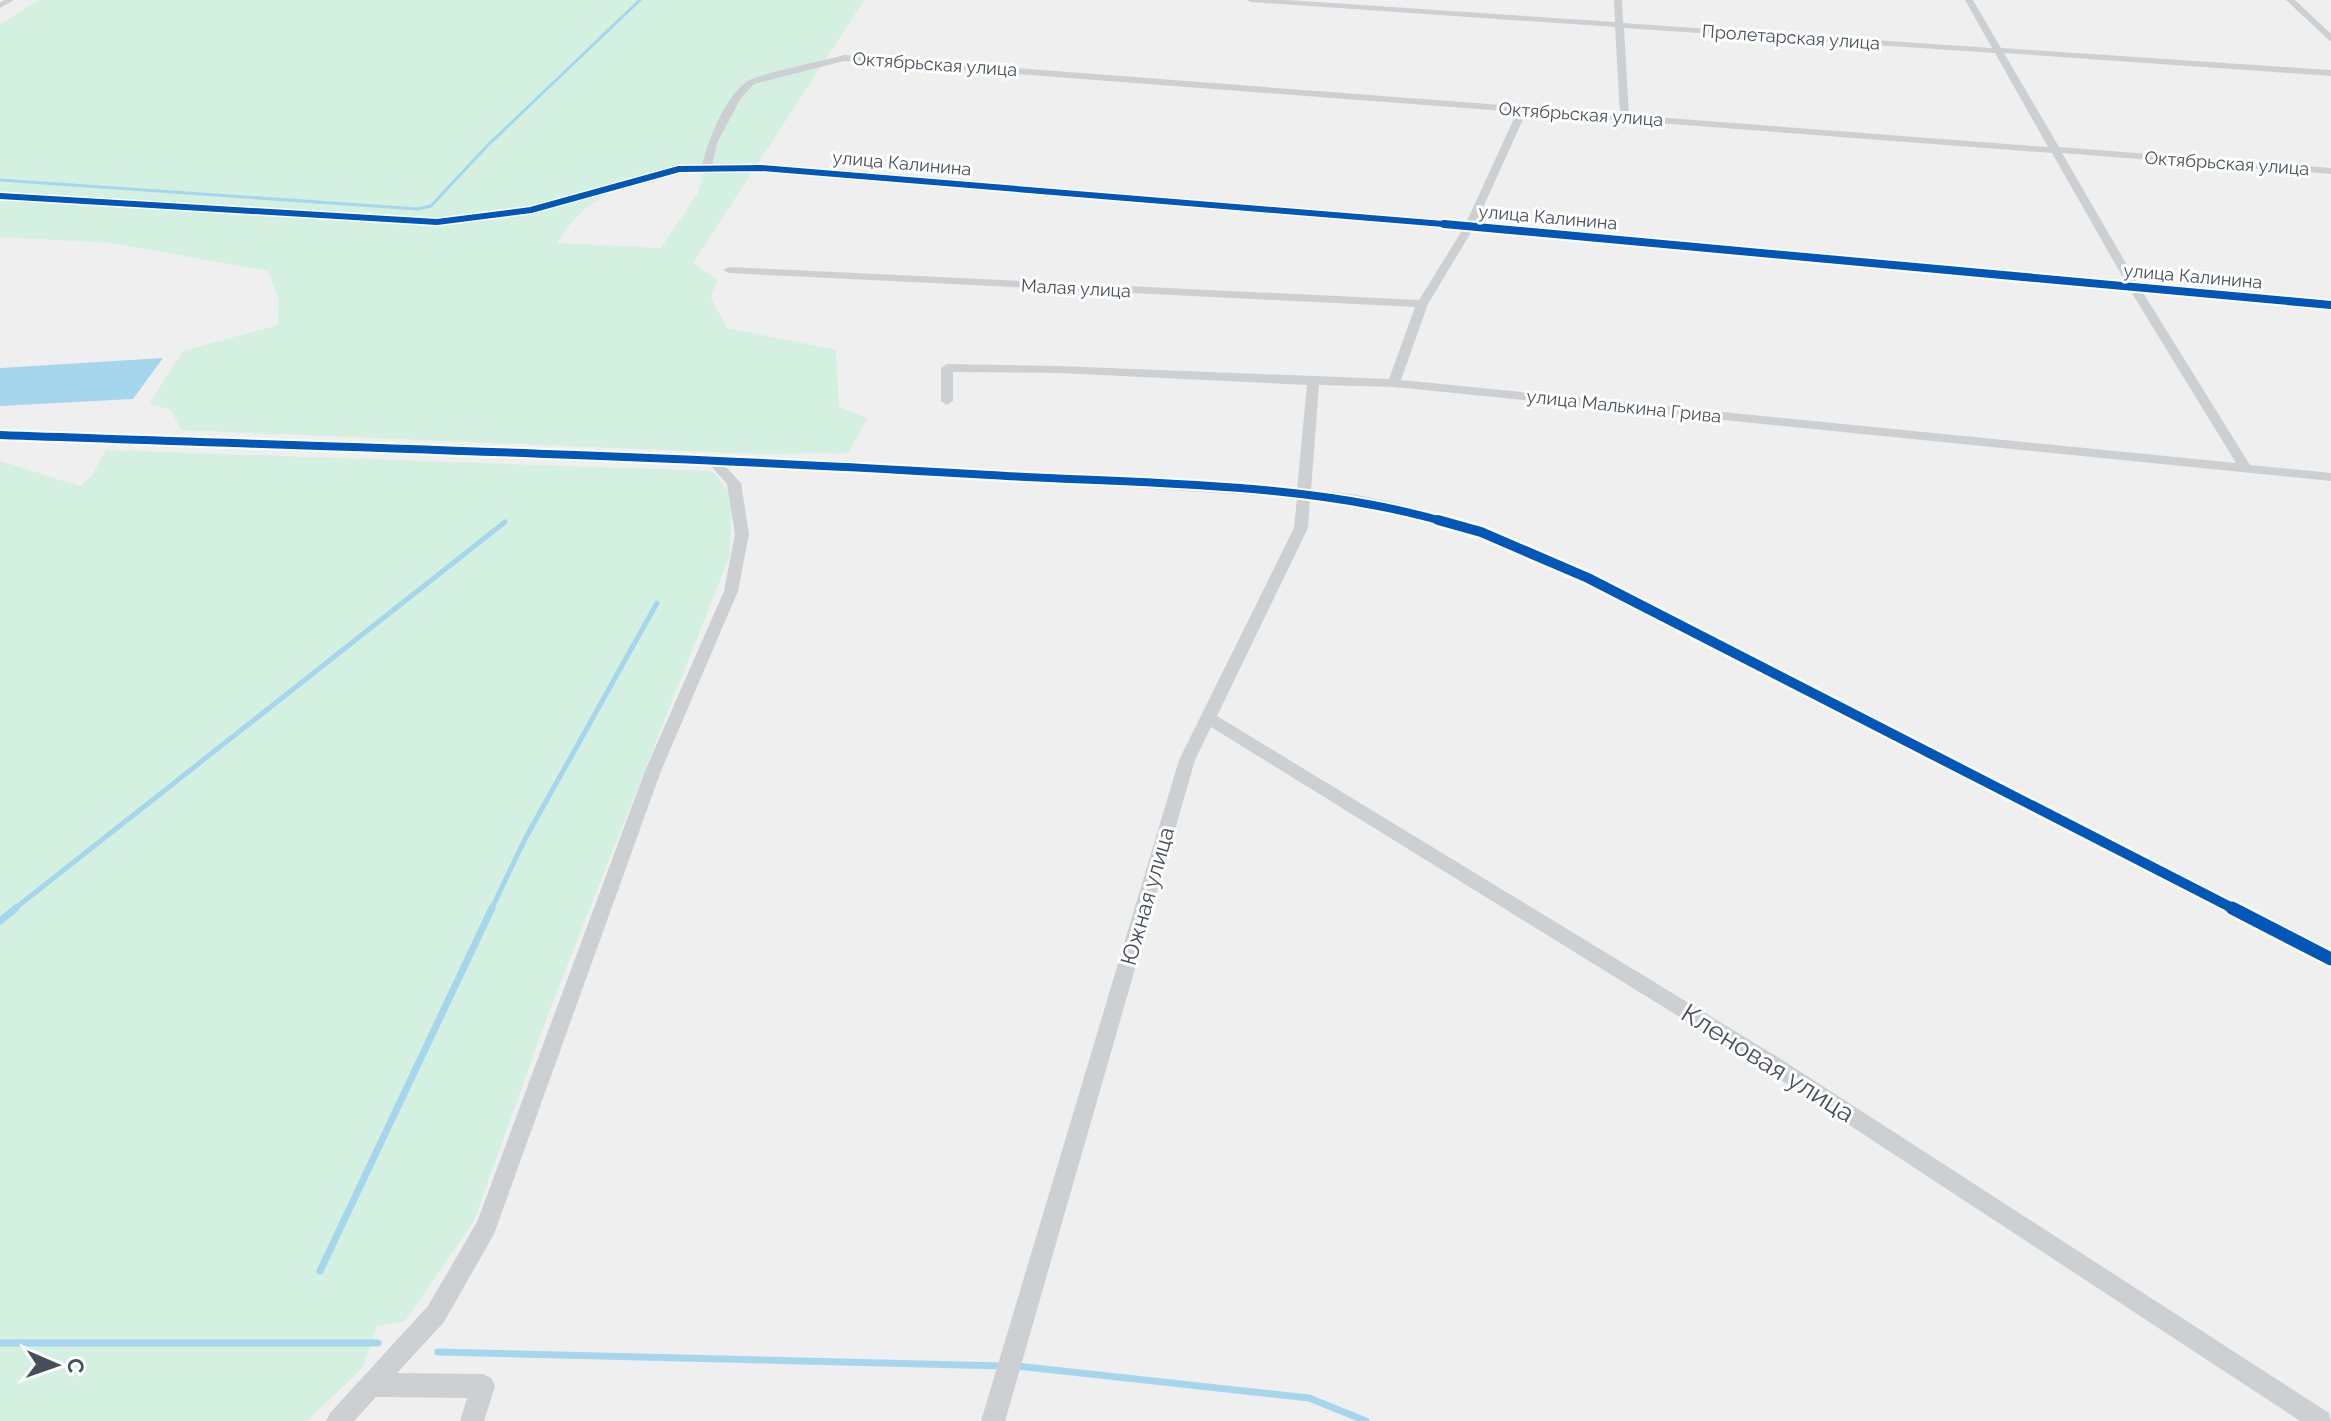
<svg xmlns="http://www.w3.org/2000/svg" width="2331" height="1421" font-family="Raleway,sans-serif">
<style>
.green{fill:#d3f0e1;fill-rule:evenodd}
.water{fill:#a6d6ee}
.lines{fill:none;stroke-linecap:round;stroke-linejoin:round}
.stream-far2{stroke:#a6d6ee;stroke-width:3}
.stream-far1{stroke:#a6d6ee;stroke-width:5}
.stream{stroke:#a6d6ee;stroke-width:7}
.minor{fill:#cdd0d3;fill-rule:evenodd}
.cycleway-far3-casing{stroke:#fff;stroke-width:9}
.cycleway-far2-casing{stroke:#fff;stroke-width:12}
.cycleway-far1-casing{stroke:#fff;stroke-width:15}
.cycleway-casing{stroke:#fff;stroke-width:18}
.cycleway-far3{stroke:#0057b8;stroke-width:6}
.cycleway-far2{stroke:#0057b8;stroke-width:8}
.cycleway-far1{stroke:#0057b8;stroke-width:10}
.cycleway{stroke:#0057b8;stroke-width:13}
.labels{text-anchor:middle;dominant-baseline:central;stroke-width:6;stroke-linejoin:round;paint-order:stroke}
.far-street-label{font-size:18px;fill:#464f5c;stroke:#fff}
.street-label{font-size:22px;fill:#464f5c;stroke:#fff}
.near-street-label{font-size:26px;fill:#464f5c;stroke:#fff}
</style>
<rect width="100%" height="100%" fill="#f0efef"/>
<g class="green">
<path d="M39,0h825l-171,263 24,17 -6,18 16,30 109,22 3,57 28,11 -19,35 -89,1 -578,-24 -10,-20 -22,-6 34,-53 95,-26 1,-25 -11,-29 -156,-28 -112,-6v-213zM704,171l-6,22 -37,55 -104,-5c32,-53 86,-71 147,-72z"/>
<polygon points="106,450 713,471 732,497 730,555 550,1009 474,1221 405,1321 377,1326 363,1367 307,1421 0,1421 0,461 80,486 91,477"/>
</g>
<polygon class="water" points="163,358 133,399 0,406 0,368"/>
<g class="lines">
<polyline class="stream-far2" points="0,180 418,209 431,206 487,146 640,0"/>
<g class="stream-far1">
<polyline points="13,910 505,522"/>
<polyline points="491,910 525,839 657,603"/>
</g>
<g class="stream">
<polyline points="0,921 16,908"/>
<polyline points="320,1271 492,908"/>
<polyline points="0,1343 378,1343"/>
<polyline points="438,1352 1003,1366"/>
<polyline points="1017,1366 1309,1398 1366,1421"/>
</g>
<g class="minor">
<polygon points="4,0 14,0 0,8 0,3"/>
<path d="M1247,0h40l328,22 -1,-22h8l1,23 369,25 -27,-48h8l28,48 330,22v6l-327,-23 55,94 272,21v6l-269,-21 76,131 193,18v6l-189,-17 108,174 81,8v8l-937,-94 -75,-2 -8,105c99,6 192,46 282,85l738,375v17l-748,-386c-88,-38 -176,-77 -273,-83l-2,30 -91,188 567,345 545,352 2,8h-31l-530,-348 -559,-346 -16,33 -190,661h-24l198,-661 115,-232 3,-30 -452,-28 -120,-4 16,17 8,51 -11,57 -77,180 -167,463 -50,88 -47,51 86,1 8,4 4,8 -11,35h-24l7,-23 -91,-1 -22,24h-28l4,-8 98,-107 49,-84 168,-451 79,-180 11,-57 -8,-50 -17,-19 -710,-26v-8l845,31 452,27 10,-104 -248,-12 -106,-1v29l-6,4 -6,-4v-33l6,-4 112,2 330,13 26,-72 -686,-34 -6,-3 6,-3 690,33 44,-71 -702,-58 -82,1 -148,41 -94,12 -437,-26v-6l437,26 93,-12 149,-41h23c6,-26 22,-67 44,-84 11,-8 80,-22 98,-27l776,59 -5,-87 -364,-25zM1624,28l371,25 53,94 -419,-32zM844,61l673,51 -51,111 -705,-58 -49,1 5,-23 24,-45 13,-14zM1526,113l526,40 74,130 -650,-60zM1473,229l657,61 106,173 -835,-83 27,-76z"/>
<polygon points="2286,0 2295,0 2331,34 2331,42"/>
</g>
<defs>
<polyline id="cycleway-far3" points="0,196 437,222 531,210 679,169 761,168 1468,226"/>
<g id="cycleway-far2">
<polyline points="1444,224 2331,305"/>
<path d="M0,435c330,12 660,20 990,40 147,9 314,6 455,47"/>
</g>
<polyline id="cycleway-far1" points="1438,520 1481,532 1588,578 2236,910"/>
<polyline id="cycleway" points="2232,908 2331,959"/>
</defs>
<use href="#cycleway-far3" class="cycleway-far3-casing"/>
<use href="#cycleway-far2" class="cycleway-far2-casing"/>
<use href="#cycleway-far1" class="cycleway-far1-casing"/>
<use href="#cycleway" class="cycleway-casing"/>
<use href="#cycleway-far3" class="cycleway-far3"/>
<use href="#cycleway-far2" class="cycleway-far2"/>
<use href="#cycleway-far1" class="cycleway-far1"/>
<use href="#cycleway" class="cycleway"/>
</g>
<g class="labels">
<g class="far-street-label">
<text transform="translate(1791 37) rotate(4)">Пролетарская улица</text>
<text transform="translate(935 64) rotate(4)">Октябрьская улица</text>
<text transform="translate(1581 114) rotate(4)">Октябрьская улица</text>
<text transform="translate(902 163) rotate(5)">улица Калинина</text>
<text transform="translate(2227 163) rotate(4)">Октябрьская улица</text>
<text transform="translate(1548 217) rotate(5)">улица Калинина</text>
<text transform="translate(2193 276) rotate(5)">улица Калинина</text>
<text transform="translate(1076 288) rotate(3)">Малая улица</text>
<text transform="translate(1624 406) rotate(6)">улица Малькина Грива</text>
</g>
<g class="street-label">
<text transform="translate(1147 896) rotate(-74)">Южная улица</text>
</g>
<g class="near-street-label">
<text transform="translate(1768 1063) rotate(32)">Кленовая улица</text>
</g>
</g>
<g transform="translate(56 1365) rotate(92)" stroke="#ffffff" stroke-width="6" paint-order="stroke">
<path d="M0-6L14 30L0 20L-14 30Z" fill="#464f5c"/>
<text y="-12" font-size="22" font-weight="bold" text-anchor="middle" fill="#464f5c">С</text>
</g>
</svg>
